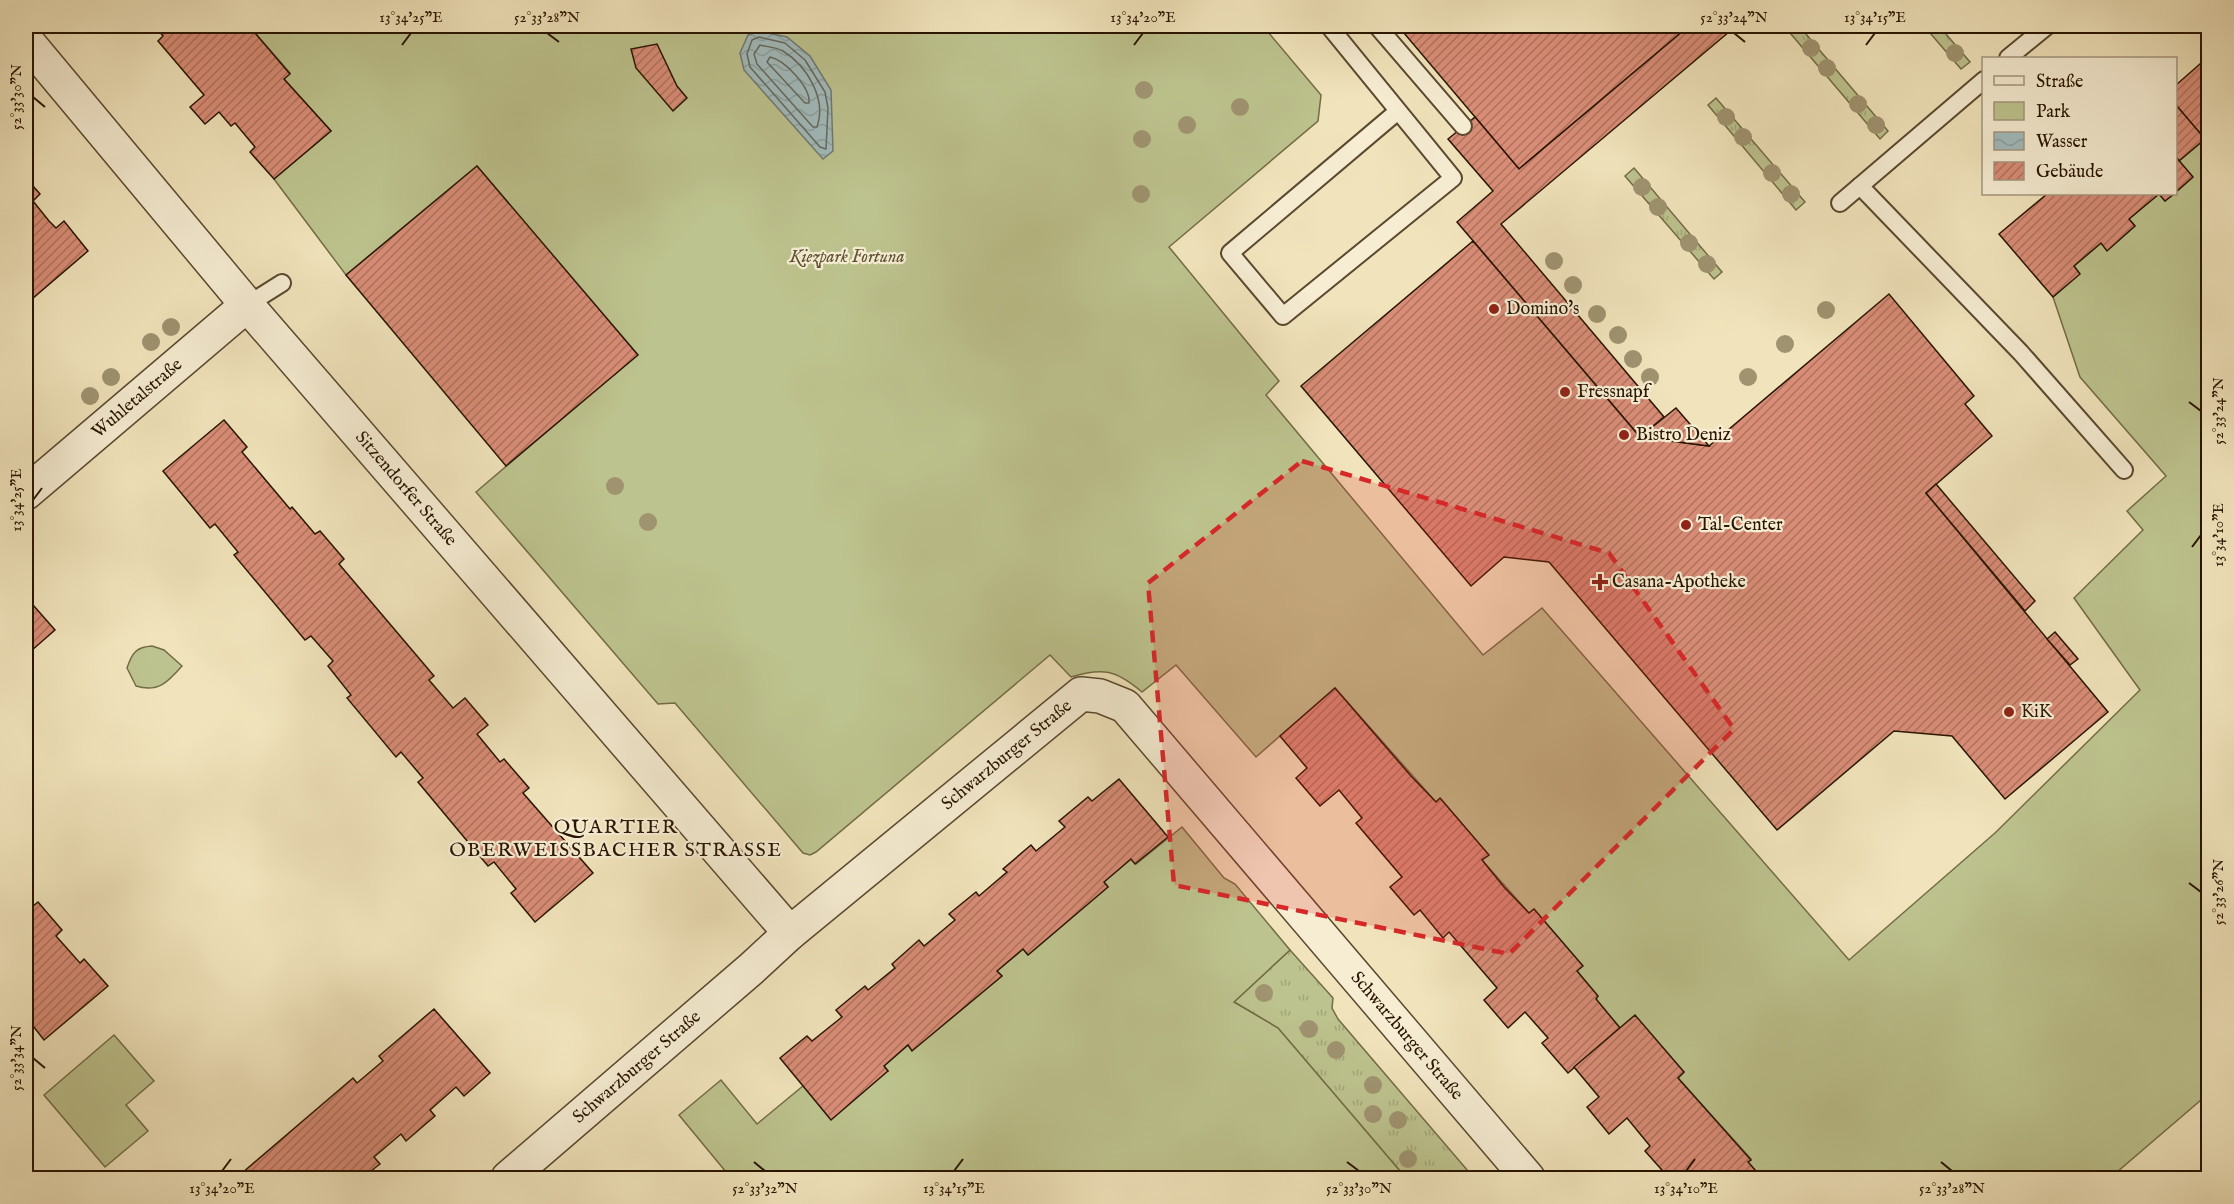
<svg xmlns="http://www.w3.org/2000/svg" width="2234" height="1204" font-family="'IM FELL English',serif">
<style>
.grass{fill:url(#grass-tufts);stroke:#726c47;stroke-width:1.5}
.park{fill:#bdc38e;stroke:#726c47;stroke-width:1.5}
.water{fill:url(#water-waves);stroke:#717871;stroke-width:1.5}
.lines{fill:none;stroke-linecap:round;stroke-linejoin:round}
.shore{stroke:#64685e;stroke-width:1.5}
.building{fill:url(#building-hatch);stroke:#281400;stroke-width:1.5}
.lane-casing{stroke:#5a482f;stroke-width:20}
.street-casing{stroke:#5a482f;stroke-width:36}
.lane{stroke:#f6edd3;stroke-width:16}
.street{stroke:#f6edd3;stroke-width:33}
.tree{fill:#9f9370}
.marked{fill:#d62828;fill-opacity:0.2;stroke:#d62828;stroke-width:4.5;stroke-dasharray:12 8;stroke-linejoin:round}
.ticks{fill:none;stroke:#281400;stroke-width:2}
.poi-dot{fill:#8f2418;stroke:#f6edd3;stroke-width:2}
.labels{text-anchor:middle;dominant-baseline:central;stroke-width:4.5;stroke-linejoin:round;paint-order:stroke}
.park-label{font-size:18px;font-style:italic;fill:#5c5132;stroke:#f6edd3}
.poi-label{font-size:18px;fill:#281400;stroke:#f6edd3;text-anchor:start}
.street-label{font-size:18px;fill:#281400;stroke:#f6edd3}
.neighbourhood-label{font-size:20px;letter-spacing:1.5px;fill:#281400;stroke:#f6edd3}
.neatline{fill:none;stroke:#281400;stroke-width:2}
.ticks-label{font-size:15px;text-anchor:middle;fill:#281400}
</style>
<defs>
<pattern id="grass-tufts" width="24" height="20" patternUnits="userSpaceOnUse" patternTransform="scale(1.5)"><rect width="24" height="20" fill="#bdc38e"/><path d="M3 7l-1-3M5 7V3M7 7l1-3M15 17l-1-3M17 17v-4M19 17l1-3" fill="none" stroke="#a2a779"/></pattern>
<pattern id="water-waves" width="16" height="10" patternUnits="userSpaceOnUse" patternTransform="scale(1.5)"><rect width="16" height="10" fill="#a1bbbd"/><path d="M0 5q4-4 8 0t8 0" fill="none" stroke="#8ba0a1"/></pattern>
<pattern id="building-hatch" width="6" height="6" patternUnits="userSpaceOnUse" patternTransform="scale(1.5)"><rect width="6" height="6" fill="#d98d77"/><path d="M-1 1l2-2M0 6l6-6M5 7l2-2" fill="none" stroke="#b0725f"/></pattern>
</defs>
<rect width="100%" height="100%" fill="#f1e4bc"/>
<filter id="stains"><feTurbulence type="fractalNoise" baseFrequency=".00333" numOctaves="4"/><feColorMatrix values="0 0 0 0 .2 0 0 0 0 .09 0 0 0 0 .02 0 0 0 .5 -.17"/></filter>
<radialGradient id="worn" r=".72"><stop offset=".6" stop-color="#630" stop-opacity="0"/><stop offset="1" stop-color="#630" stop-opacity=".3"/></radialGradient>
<g class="grass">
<polygon points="1924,26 1939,26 1970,62 1961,69"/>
<polygon points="1800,27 1888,131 1880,139 1791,34"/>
<polygon points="1716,98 1805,202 1796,210 1708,105"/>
<polygon points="1634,168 1722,272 1714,279 1625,176"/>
<polygon points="1290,950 1333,998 1332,1008 1338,1019 1474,1178 1406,1178 1278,1028 1234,1002"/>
</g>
<g class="park">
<path d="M249,26h1014l58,69 -3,26 -149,126 110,134 -13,14 217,260 59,-47 307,352 146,-127 145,-143 -66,-92 69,-68 -16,-19 39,-35 -86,-99 -27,-80 26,-23 -5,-8 27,-23 6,7 28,-24 -6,-7 30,-25 6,7 27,-23 -13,-17 26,-22 3,4v951l-98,84h-348l-14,-16 3,-3 -73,-81 6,-6 -64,-44 -24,-29 2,-3 -21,-25 5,-5 -48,-57 -5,4 -47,-53 6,-6 -47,-55 -5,3 -101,-114 -79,69 -80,-92 -34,27c-26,-22 -39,-25 -71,-15l-21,-22 -234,197 -6,3 -7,-2 -128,-150 -17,1 -182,-212 161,-137 -160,-189 -131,109 -72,-96 57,-48 -47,-52 6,-6z"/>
<path d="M152,646l12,4 18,16c-14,16 -24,27 -46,20l-9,-18c5,-15 9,-21 25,-22z"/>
<polygon points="1182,827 1224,878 1235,884 1290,950 1234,1002 1278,1028 1406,1178 731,1178 679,1115 721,1080 757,1124 803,1086 888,1071 884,1066 908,1045 912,1050 1002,976 997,971 1023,949 1028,955 1108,887 1104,882 1131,859 1136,864"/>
<polygon points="114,1035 154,1081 126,1105 148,1131 105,1167 44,1095"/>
</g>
<polygon class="water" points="758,31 787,37 810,56 831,90 833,151 823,159 744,70 740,53 748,35"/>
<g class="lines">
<g class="shore">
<polygon points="759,37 785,43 805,60 825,92 828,108 826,149 820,147 750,67 747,54 752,40"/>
<path d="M760,45c7,2 16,2 23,6 24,15 44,48 34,76h-4l-56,-63 -3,-10z"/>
<path d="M770,57c15,3 41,31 39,46h-4l-38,-41z"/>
</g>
</g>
<g class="building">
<polygon points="155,26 249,26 290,74 284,79 331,131 274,179 250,152 255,147 235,123 231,126 219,112 205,124 190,107 204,95 158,41 163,36"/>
<polygon points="1398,26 1689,26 1519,169"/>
<polygon points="1689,26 1699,26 1701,29 1705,26 1736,26 1501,224 1664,417 1640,437 1457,222 1493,191 1448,139 1475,117 1519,169"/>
<polygon points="657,44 677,86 687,98 673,111 636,68 631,49"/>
<polygon points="2208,57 2208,143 2176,105 2176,85"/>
<polygon points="2176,105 2205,139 2179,161 2176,157"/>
<polygon points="2176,157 2193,177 2176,192"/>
<polygon points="477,166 638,355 506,466 346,275"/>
<polygon points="26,178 40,194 33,201 49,221 56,228 64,221 88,251 26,304"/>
<polygon points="2047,194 2174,194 2165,201 2159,194 2129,219 2135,226 2107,251 2101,243 2074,266 2080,274 2053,297 1999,234"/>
<polygon points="1473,241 1640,437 1709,446 1889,294 1974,396 1965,404 1992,436 1926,493 2108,712 2005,799 1952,736 1894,731 1777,830 1549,562 1504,557 1471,586 1301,386"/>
<polygon points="1676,408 1709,446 1640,437"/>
<polygon points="224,420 247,447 242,452 290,509 292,507 315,534 320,531 344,559 339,564 434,676 429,680 453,708 465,698 488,725 477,734 500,762 504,759 529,788 523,793 593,873 535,922 511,893 516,889 494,862 488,866 418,782 423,778 401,752 396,757 347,698 351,695 328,666 333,661 311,636 305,640 234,555 238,552 215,524 210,528 163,471"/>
<polygon points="1936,484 2035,601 2025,611 1926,493"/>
<polygon points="26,597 55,630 31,651 26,645"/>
<polygon points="2055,632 2078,659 2070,665 2047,639"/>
<polygon points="1335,688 1411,776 1436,802 1440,798 1489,855 1482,860 1504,887 1529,913 1534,909 1583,966 1577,971 1598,996 1596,999 1620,1028 1568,1073 1542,1043 1548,1038 1525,1012 1508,1028 1484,1000 1497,988 1449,932 1443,938 1420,910 1414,915 1390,887 1402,877 1356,823 1362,818 1339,790 1320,806 1296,778 1307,768 1280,736"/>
<polygon points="1119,779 1168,837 1135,864 1131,859 1104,882 1108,887 1028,955 1023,949 997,971 1002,976 912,1051 908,1045 884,1066 888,1071 831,1120 780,1058 807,1036 812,1041 842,1017 836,1010 865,986 868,990 895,968 892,964 919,940 924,946 955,920 949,914 976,892 979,896 1007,872 1003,869 1031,845 1036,851 1065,827 1059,821 1088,797 1092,801"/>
<polygon points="26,899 32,907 38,902 62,930 56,936 80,963 84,959 108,986 44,1040 26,1017"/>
<polygon points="434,1009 490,1073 464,1096 456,1087 430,1110 435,1116 406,1141 401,1134 374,1157 380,1164 362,1178 247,1178 242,1173 353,1078 357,1083 383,1061 379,1056"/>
<polygon points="1635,1015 1684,1072 1678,1078 1751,1160 1748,1162 1762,1178 1669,1178 1645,1151 1650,1146 1627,1118 1609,1134 1587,1107 1599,1097 1574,1067"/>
</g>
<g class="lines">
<defs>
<g id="lane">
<polyline points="1329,26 1453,178 1283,316 1230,253 1398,111"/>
<polyline points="1377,26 1463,126"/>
<polyline points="2008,58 2047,26"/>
<polyline points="1860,186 2021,353 2124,470"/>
<polyline points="1840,203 1984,80"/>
<polyline points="247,305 282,283"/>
</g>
<g id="street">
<path id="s1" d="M26,40l221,265 543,628"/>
<path id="s2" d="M26,493l221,-188"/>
<path id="s3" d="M508,1178l243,-209 39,-36 291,-239 19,2 25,10 403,472"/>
</g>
</defs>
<use href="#lane" class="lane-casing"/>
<use href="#street" class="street-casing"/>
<use href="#lane" class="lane"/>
<use href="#street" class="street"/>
</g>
<g class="tree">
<circle cx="1811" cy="48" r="9"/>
<circle cx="1955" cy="53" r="9"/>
<circle cx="1827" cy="68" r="9"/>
<circle cx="1144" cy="90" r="9"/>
<circle cx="1858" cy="104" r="9"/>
<circle cx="1240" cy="107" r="9"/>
<circle cx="1726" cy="117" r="9"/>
<circle cx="1187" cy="125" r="9"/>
<circle cx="1876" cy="125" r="9"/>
<circle cx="1743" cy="137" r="9"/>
<circle cx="1142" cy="139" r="9"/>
<circle cx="1772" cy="173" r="9"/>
<circle cx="1642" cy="187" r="9"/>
<circle cx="1141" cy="194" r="9"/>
<circle cx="1791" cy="194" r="9"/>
<circle cx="1658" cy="207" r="9"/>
<circle cx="1689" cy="243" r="9"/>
<circle cx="1554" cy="261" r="9"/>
<circle cx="1707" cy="264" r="9"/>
<circle cx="1573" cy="285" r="9"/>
<circle cx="1826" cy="310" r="9"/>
<circle cx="1597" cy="314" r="9"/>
<circle cx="171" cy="327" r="9"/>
<circle cx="1618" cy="335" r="9"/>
<circle cx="151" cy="342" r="9"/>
<circle cx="1785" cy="344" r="9"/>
<circle cx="1633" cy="359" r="9"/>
<circle cx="111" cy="377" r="9"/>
<circle cx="1650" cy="377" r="9"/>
<circle cx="1748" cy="377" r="9"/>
<circle cx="90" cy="396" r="9"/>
<circle cx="615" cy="486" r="9"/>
<circle cx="648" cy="522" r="9"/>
<circle cx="1264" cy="993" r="9"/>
<circle cx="1309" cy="1029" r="9"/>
<circle cx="1336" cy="1050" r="9"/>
<circle cx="1373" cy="1085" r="9"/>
<circle cx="1373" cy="1114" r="9"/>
<circle cx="1398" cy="1120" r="9"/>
<circle cx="1408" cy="1159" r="9"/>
</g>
<path class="marked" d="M1302,461l307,92 125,176 -225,225 -335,-69 -26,-302z"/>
<path class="ticks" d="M547,33l12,9M1734,33l11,9M402,45l9,-12M1134,45l9,-12M1866,45l9,-12M33,97l12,10M2189,402l12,9M33,500l9,-12M2192,547l9,-12M2189,883l12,9M33,1058l12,10M754,1162l11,9M1347,1162l12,9M1941,1162l11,9M222,1171l9,-12M954,1171l9,-12M1686,1171l9,-12"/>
<g class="poi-dot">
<circle cx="1494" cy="309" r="6"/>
<circle cx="1565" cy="392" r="6"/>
<circle cx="1624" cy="435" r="6"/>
<circle cx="1686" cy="525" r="6"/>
<path d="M1597 573h6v6h6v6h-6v6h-6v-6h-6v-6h6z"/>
<circle cx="2009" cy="712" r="6"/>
</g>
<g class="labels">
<g class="park-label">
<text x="847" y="257">Kiezpark Fortuna</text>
</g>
<g class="poi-label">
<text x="1506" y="309">Domino's</text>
<text x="1577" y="392">Fressnapf</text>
<text x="1636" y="435">Bistro Deniz</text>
<text x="1698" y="525">Tal-Center</text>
<text x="1612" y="582">Casana-Apotheke</text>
<text x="2021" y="712">KiK</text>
</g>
<g class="street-label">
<text stroke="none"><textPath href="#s2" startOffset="146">Wuhletalstraße</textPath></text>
<text stroke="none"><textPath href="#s1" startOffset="588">Sitzendorfer Straße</textPath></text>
<text stroke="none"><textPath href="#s3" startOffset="654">Schwarzburger Straße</textPath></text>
<text stroke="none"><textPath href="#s3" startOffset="1230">Schwarzburger Straße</textPath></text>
<text stroke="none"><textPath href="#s3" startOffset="170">Schwarzburger Straße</textPath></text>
</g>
<g class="neighbourhood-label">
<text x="616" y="827">QUARTIER<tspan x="616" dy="23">OBERWEISSBACHER STRASSE</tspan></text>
</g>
</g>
<rect width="2234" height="1204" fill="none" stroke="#f1e4bc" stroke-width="66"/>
<rect x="1982" y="57" width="195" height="138" fill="#f6edd3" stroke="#a4967f" stroke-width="1.5"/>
<rect x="1994" y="76" width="30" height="9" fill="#f6edd3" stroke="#a4967f" stroke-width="1.5"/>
<text x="2036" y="87" font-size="18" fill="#281400">Straße</text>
<rect x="1994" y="102" width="30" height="18" fill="#bdc38e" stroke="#a4967f" stroke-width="1.5"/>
<text x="2036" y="117" font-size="18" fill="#281400">Park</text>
<rect x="1994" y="132" width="30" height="18" fill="url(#water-waves)" stroke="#a4967f" stroke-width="1.5"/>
<text x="2036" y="147" font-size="18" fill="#281400">Wasser</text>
<rect x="1994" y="162" width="30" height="18" fill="url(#building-hatch)" stroke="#a4967f" stroke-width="1.5"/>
<text x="2036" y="177" font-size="18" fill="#281400">Gebäude</text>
<rect x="33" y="33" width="2168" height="1138" class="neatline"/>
<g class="ticks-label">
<text x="411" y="22">13°34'25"E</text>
<text x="547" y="22">52°33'28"N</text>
<text x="1143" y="22">13°34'20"E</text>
<text x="1734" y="22">52°33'24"N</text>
<text x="1875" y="22">13°34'15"E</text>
<text transform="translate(16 97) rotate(-90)" y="5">52°33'30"N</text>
<text transform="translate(2218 411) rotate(-90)" y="5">52°33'24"N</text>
<text transform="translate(16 500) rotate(-90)" y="5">13°34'25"E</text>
<text transform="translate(2218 535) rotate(-90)" y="5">13°34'10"E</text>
<text transform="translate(2218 892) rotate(-90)" y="5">52°33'26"N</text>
<text transform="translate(16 1058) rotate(-90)" y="5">52°33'34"N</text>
<text x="222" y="1193">13°34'20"E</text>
<text x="765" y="1193">52°33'32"N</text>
<text x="954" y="1193">13°34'15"E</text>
<text x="1359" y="1193">52°33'30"N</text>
<text x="1686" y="1193">13°34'10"E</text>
<text x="1952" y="1193">52°33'28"N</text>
</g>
<rect width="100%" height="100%" filter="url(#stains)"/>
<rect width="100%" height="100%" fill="url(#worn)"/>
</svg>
